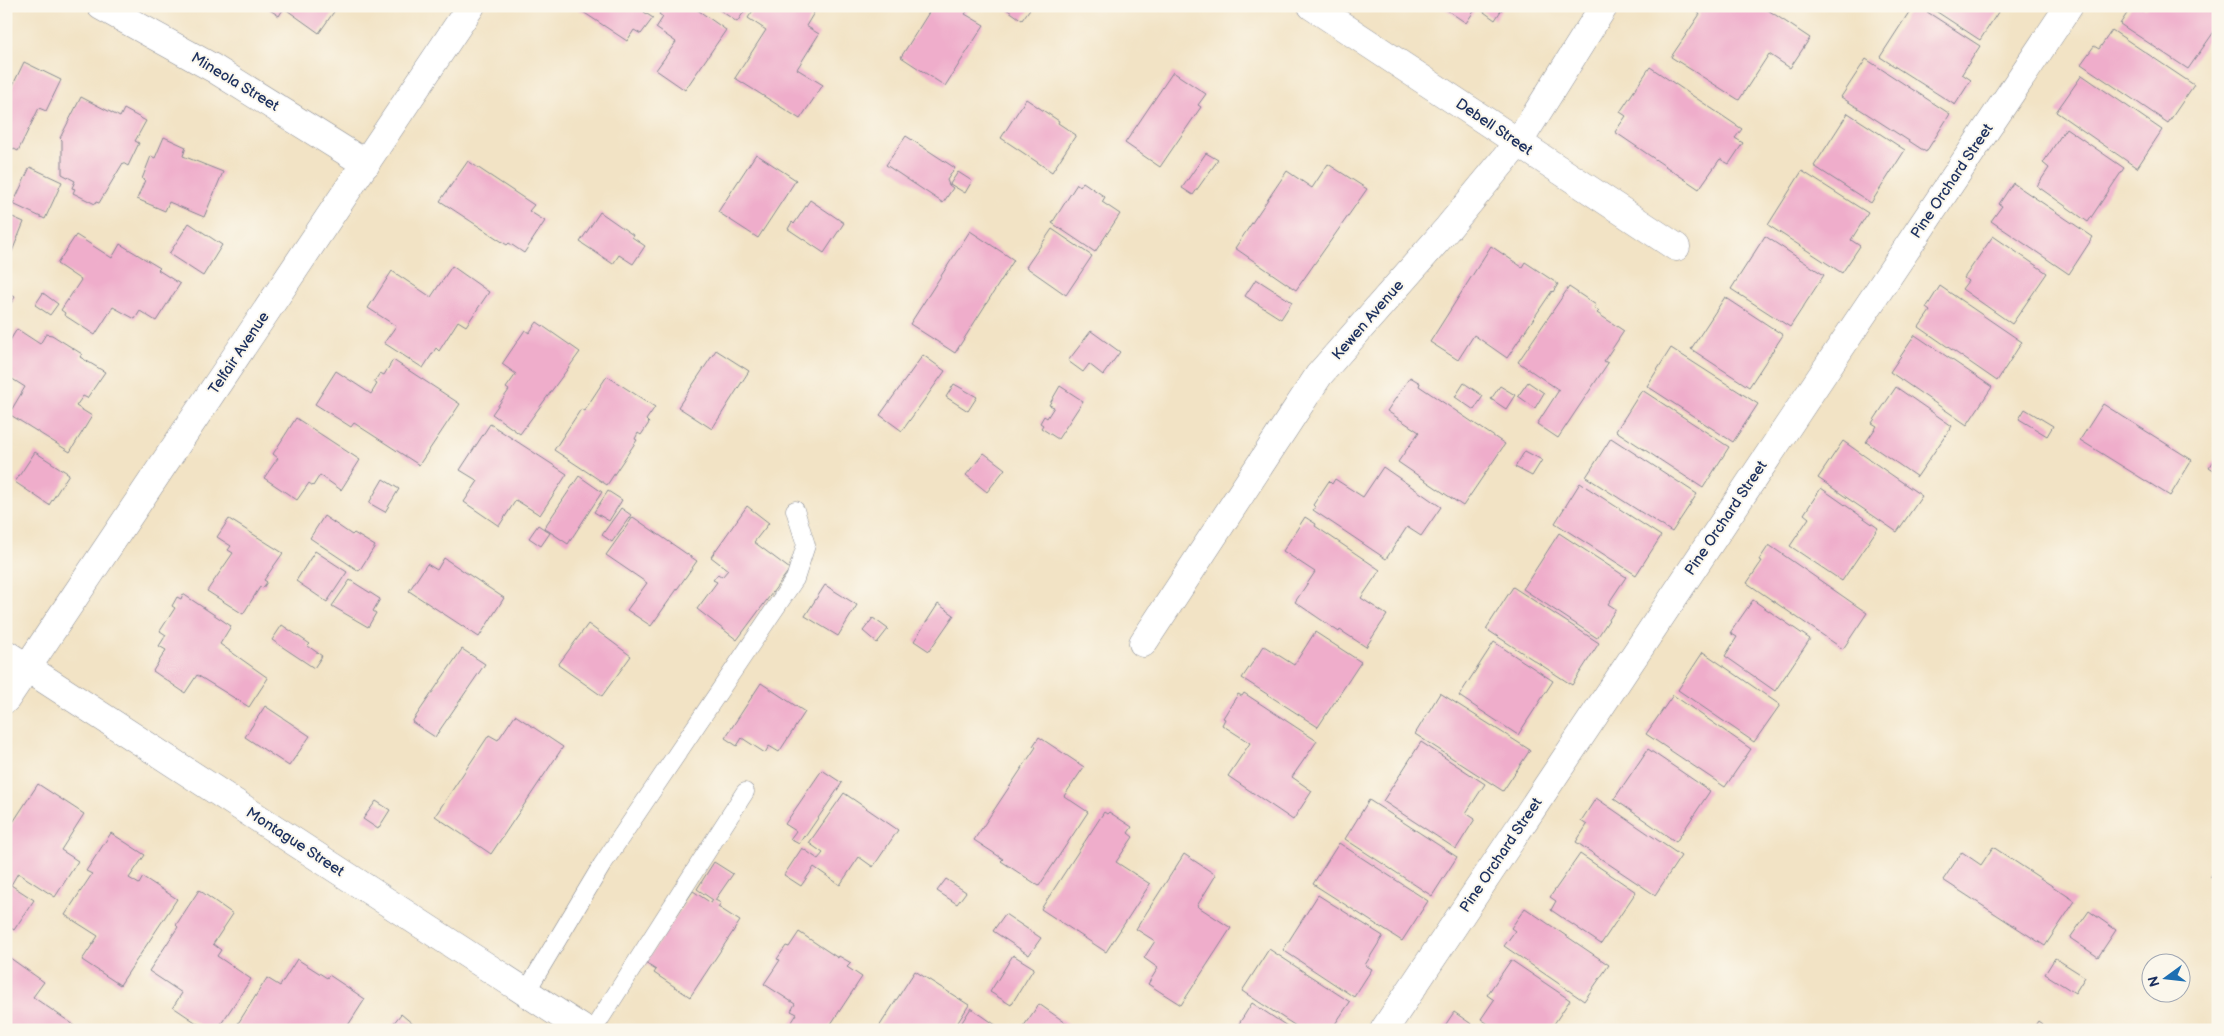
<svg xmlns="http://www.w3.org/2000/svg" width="2224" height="1036" font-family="'Balsamiq Sans',sans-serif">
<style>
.building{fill:#efadcb}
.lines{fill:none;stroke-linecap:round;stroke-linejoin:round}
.lane-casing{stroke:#868992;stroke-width:19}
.street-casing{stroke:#868992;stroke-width:29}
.lane{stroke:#fff;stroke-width:18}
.street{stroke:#fff;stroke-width:28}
.labels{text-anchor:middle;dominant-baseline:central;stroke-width:4;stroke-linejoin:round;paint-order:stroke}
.street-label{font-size:15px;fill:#1b2f5e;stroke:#fbf7ec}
</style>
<rect width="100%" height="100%" fill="#fbf7ec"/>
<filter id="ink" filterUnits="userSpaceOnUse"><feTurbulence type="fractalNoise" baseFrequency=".02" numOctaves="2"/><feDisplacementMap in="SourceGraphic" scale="10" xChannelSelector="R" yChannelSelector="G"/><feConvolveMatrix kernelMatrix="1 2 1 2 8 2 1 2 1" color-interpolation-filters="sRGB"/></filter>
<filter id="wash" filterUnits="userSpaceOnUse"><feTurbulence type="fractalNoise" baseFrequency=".0096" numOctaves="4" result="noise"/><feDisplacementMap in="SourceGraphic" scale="20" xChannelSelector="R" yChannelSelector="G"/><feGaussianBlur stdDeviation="1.12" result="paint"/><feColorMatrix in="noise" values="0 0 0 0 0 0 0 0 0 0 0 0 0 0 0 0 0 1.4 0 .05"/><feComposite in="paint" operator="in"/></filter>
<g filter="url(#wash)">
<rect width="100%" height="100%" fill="#f2e3c5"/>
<g id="blocks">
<g class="building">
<polygon points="264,6 338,6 319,33 284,8 279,16"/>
<polygon points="574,6 648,6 644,12 653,18 641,34 634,30 627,41"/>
<polygon points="664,6 692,6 726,30 685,90 656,70 676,42 656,28 663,17 659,14"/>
<polygon points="714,6 748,6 737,22"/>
<polygon points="756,6 818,6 806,26 819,34 797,69 823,85 800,119 735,78 766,30 748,18"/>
<polygon points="933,6 961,6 968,10 965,14 984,25 945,86 901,57"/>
<polygon points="1002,6 1032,6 1022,20"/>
<polygon points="1441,6 1504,6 1495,20 1477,7 1466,23"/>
<polygon points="1687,6 1762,6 1810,38 1790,68 1769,54 1739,100 1671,57 1700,14"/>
<polygon points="1913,6 1918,6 1980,46 1962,74 1971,80 1955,105 1880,57"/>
<polygon points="1928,6 2002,6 1980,40"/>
<polygon points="2132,6 2142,6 2146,9 2148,6 2205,6 2218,15 2218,26 2188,69 2120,24"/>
<polygon points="2112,30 2194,85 2168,123 2081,64 2094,46 2099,49"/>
<polygon points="1866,59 1950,114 1926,152 1841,97"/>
<polygon points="24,62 61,80 46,111 39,108 18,151 6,145 6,87 11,89"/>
<polygon points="1650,67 1742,129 1735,138 1743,143 1729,164 1720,159 1699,189 1615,132 1626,116 1620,112"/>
<polygon points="1173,72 1206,94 1198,105 1201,107 1160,167 1125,143"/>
<polygon points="2082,75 2162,130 2137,168 2056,112"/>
<polygon points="81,97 120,117 124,109 146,121 135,141 139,143 128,166 123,163 99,203 96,202 95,204 73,193 75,189 72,188 75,181 62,174 62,140 60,138"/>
<polygon points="1026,99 1059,121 1058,123 1076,135 1052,172 1001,138"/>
<polygon points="1848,113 1905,150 1871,203 1814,166"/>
<polygon points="2066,128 2124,168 2088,222 2037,186 2049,168 2043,163"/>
<polygon points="906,136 955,168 947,180 949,185 953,188 943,203 886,165"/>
<polygon points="164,137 186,147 183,156 223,172 204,217 169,202 165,211 137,199 145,180 142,179 151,156 155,158"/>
<polygon points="1206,153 1218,160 1193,195 1182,188"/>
<polygon points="756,154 796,180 758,238 718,212"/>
<polygon points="468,161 534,205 529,211 545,221 524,253 509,243 507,245 440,201"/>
<polygon points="1328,164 1367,189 1296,290 1235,248 1287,171 1312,188"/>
<polygon points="30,167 62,182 45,219 13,204"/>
<polygon points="1802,171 1868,213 1851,240 1860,246 1842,273 1768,225"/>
<polygon points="958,172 972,181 965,193 950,184"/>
<polygon points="1083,182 1105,197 1102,202 1120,214 1095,252 1052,223 1077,184 1080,186"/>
<polygon points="2013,183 2093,237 2069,274 1991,221 2002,206 1999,204"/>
<polygon points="810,200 844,223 824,253 788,229 792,222 794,224"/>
<polygon points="600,212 633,235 632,237 645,246 633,264 619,255 613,264 580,242"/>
<polygon points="8,215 24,222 11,254 6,252 6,219"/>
<polygon points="189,223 222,245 203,276 169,254"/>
<polygon points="1052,229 1092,256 1066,295 1026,267"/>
<polygon points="970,231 1014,260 955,353 910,324"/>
<polygon points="76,235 112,258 120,244 160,268 158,270 180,284 156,321 140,311 135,319 113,307 95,335 64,315 65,313 61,310 81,280 57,264"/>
<polygon points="1765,236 1824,275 1790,327 1731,289"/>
<polygon points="1993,236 2047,273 2012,324 1962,289 1968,281 1964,278"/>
<polygon points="1491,246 1522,267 1525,262 1558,284 1553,292 1552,291 1507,358 1474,335 1458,360 1430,342"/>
<polygon points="452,266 489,292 466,326 458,321 439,351 436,348 423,368 384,343 396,326 368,308 392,271 431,297"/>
<polygon points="1256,279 1292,302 1281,319 1245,296"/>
<polygon points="1940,286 2022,342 1997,381 1919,327 1930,311 1926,308"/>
<polygon points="1569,287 1596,305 1594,308 1599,311 1597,313 1624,331 1604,361 1608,363 1558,438 1537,424 1559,390 1518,362"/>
<polygon points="6,291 15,297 7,309 6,308"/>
<polygon points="43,293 58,304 50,315 35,305"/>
<polygon points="1725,297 1783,335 1749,387 1691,349"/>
<polygon points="537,322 580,352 520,434 492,414 509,390 506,388 516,374 502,364 525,330 529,333"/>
<polygon points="17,329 40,344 46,334 52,335 82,354 80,357 105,372 87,398 83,396 76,406 92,416 70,452 9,414 25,387 6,375 6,347"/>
<polygon points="1091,331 1120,352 1103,375 1089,364 1083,372 1068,361"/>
<polygon points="1915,335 1992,387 1967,425 1890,372"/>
<polygon points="1671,348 1758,404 1733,442 1647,386"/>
<polygon points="716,350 749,371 712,429 678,407"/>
<polygon points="923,355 945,371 902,431 880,415"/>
<polygon points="393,360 460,404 419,465 354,423 351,427 315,404 336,371 371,394 377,384 374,382 380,373 384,375"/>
<polygon points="607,376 655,407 646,420 649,423 641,435 638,433 635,439 637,440 607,485 554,450 581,409 584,411"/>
<polygon points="1410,377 1420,383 1419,386 1505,444 1463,506 1398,462 1419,432 1387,411"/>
<polygon points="1528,382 1544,393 1535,408 1518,396"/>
<polygon points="1464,383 1483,396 1474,410 1455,397"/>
<polygon points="954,384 977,397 968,411 946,397"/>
<polygon points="1060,386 1083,401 1058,439 1041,428 1043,425 1040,423 1044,416 1047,418 1054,407 1049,405"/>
<polygon points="1500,386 1515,395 1506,409 1491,399"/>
<polygon points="1896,387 1952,426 1917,477 1866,442 1877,426 1872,423"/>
<polygon points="1642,390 1729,447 1703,488 1616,431"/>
<polygon points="2103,404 2192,460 2170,496 2080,440"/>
<polygon points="2025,409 2053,426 2047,436 2019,419"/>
<polygon points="296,418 360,460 341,490 320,475 313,486 309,483 297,500 264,478 278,458 273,454"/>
<polygon points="490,424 567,474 540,515 516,500 499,526 464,502 478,481 460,470"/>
<polygon points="1611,438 1697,494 1672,532 1586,477"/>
<polygon points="1843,441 1922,496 1897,532 1818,478"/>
<polygon points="1525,451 1542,460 1532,476 1515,467"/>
<polygon points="35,452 69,474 49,505 15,482"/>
<polygon points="984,453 1005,469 987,492 966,475"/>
<polygon points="2218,455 2218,474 2209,468"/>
<polygon points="1383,467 1441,507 1421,536 1407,527 1386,559 1313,510 1315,507 1313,505 1329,481 1332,484 1335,479 1363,497"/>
<polygon points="579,476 602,492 568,544 544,528"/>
<polygon points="383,479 399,489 385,512 369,503"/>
<polygon points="1580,483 1661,536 1636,575 1555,523"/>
<polygon points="1821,488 1878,528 1842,581 1790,546 1809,518 1804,514"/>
<polygon points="608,491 622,500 609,521 594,512"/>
<polygon points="747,506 769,523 754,542 790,569 737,640 697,609 717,582 713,580 718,574 722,577 728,570 711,557"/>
<polygon points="621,508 631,515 612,542 602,535"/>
<polygon points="324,516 352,535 354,533 375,546 359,571 310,538"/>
<polygon points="633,517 697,561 651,626 627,610 647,583 606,555"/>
<polygon points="1305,517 1316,524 1315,526 1380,570 1361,598 1387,615 1366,647 1340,630 1339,632 1295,602 1315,572 1283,551"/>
<polygon points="229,519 283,553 264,580 267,582 263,588 260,587 243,614 207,591 233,553 228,550 231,546 217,537"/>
<polygon points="538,525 550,533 541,546 529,538"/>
<polygon points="1559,533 1626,577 1608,604 1616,609 1597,638 1523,589"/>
<polygon points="1769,545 1867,613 1843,649 1747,583 1762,561 1759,560"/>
<polygon points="315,551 347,572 327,602 296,581"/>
<polygon points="444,558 504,598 479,637 409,591 427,564 437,570"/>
<polygon points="350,580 380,599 373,611 376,613 368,627 332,606"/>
<polygon points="825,585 857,605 838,636 805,616"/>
<polygon points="1513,587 1599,643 1572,685 1486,629"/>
<polygon points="183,594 231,626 220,644 268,678 249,707 197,675 185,693 153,671 166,650 159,646 166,635 160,631 175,608 172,606 177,597 181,599"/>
<polygon points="1753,600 1810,639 1775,691 1725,656 1737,637 1730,633"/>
<polygon points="938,604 954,615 929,651 914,641"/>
<polygon points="873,618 888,629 877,643 863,631"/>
<polygon points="588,624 631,656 602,696 558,665"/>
<polygon points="282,625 310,644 308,646 322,656 314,668 272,640"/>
<polygon points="1315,632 1361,662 1318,727 1242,678 1264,646 1294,665"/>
<polygon points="1494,642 1553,681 1518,735 1459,696"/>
<polygon points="462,649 485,664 435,737 412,722"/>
<polygon points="1703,652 1780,705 1754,742 1678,690"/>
<polygon points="761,683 805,712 779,752 769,746 765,753 742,738 737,746 725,738"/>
<polygon points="1244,693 1317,741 1292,777 1312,791 1293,820 1228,776 1250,743 1222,725 1225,719 1223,718 1238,694 1242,696"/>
<polygon points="1440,693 1530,750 1503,791 1415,734"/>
<polygon points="1673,695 1751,749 1725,787 1646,734"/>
<polygon points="265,706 310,736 289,766 245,737"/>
<polygon points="515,715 563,747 491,854 435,816 489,735 498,740"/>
<polygon points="1039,737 1084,767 1064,796 1088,812 1039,886 1001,861 1003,859 974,840 1036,747 1033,746"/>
<polygon points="1421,742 1485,784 1466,813 1475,819 1456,849 1383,801"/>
<polygon points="1648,749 1710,791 1676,842 1614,799"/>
<polygon points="822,770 842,783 805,837 804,836 799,844 790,839 796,831 785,824"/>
<polygon points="38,784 84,814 61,850 78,861 55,897 18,873 11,885 34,900 14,930 6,925 6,833"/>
<polygon points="844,793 898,830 873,867 859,857 840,885 814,867 801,886 784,875 802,848 818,859 823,853 809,843"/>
<polygon points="1596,798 1681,856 1655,895 1576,842 1587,825 1581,821"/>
<polygon points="1369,800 1457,857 1432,896 1345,839"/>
<polygon points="376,801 390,810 378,829 363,819"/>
<polygon points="1104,812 1107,814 1109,812 1132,827 1128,833 1133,837 1116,862 1150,884 1106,952 1041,909"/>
<polygon points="111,833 145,855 129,878 139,884 143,877 177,899 120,985 82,960 98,936 65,915 92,874 86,871"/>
<polygon points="1339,843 1428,901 1402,941 1313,884"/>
<polygon points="1993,847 2075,901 2045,946 1943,880 1962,852 1981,865"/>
<polygon points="1184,854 1216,875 1197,906 1231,928 1181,1005 1148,984 1158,968 1144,958 1155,941 1136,929"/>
<polygon points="1580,854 1636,892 1601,944 1551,910 1556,901 1550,897"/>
<polygon points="714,862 733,874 715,900 721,903 718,907 740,921 690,997 654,973 656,970 645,963 693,891 711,903 713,900 697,889"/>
<polygon points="2218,864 2218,882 2210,876"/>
<polygon points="946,879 966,892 957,904 937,891"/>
<polygon points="199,890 233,914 213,944 221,950 217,956 251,979 217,1030 207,1030 173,1007 182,993 149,971 178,927 176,925"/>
<polygon points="1318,895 1383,936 1365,965 1372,969 1354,997 1283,950"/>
<polygon points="1525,908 1609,965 1584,1001 1504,946 1515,931 1511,928"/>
<polygon points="2089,911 2116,930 2098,957 2070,938"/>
<polygon points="1005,914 1041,938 1029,955 993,931"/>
<polygon points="799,932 838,958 839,956 851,963 847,967 862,977 827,1030 791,1030 788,1028 797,1014 791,1011 795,1004 764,984 780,960 777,959 786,946 789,947"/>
<polygon points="1269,949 1350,1002 1331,1030 1302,1030 1242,991"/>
<polygon points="6,955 44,982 33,997 74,1025 70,1030 6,1030"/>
<polygon points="1013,955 1034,968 1011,1005 990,992"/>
<polygon points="2055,958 2085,977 2075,993 2045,974"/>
<polygon points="297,959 327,978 329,975 365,999 345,1030 244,1030 237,1025 267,978 280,986"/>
<polygon points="1511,960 1570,1000 1550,1030 1497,1030 1481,1019 1494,1000 1487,995"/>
<polygon points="915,971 969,1005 953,1030 877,1030"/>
<polygon points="1252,1003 1293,1030 1235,1030"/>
<polygon points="1039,1004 1076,1030 1021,1030"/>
<polygon points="971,1008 1000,1028 998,1030 957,1030"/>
<polygon points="1454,1012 1480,1030 1442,1030"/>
<polygon points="401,1014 420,1030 388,1030"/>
<polygon points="2038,1021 2050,1030 2032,1030"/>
</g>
</g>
</g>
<g filter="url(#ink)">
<use href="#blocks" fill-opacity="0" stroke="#868992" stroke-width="1"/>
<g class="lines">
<defs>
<g id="lane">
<polyline points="526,992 602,865 795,579 806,545 795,510"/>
<polyline points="593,1030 745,792"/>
</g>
<g id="street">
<polyline points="101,6 213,68 366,164"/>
<polyline points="1312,6 1676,247"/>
<polyline points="1143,643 1319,375 1448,228 1518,143 1604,6"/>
<polyline points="6,654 584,1030"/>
<polyline points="6,699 471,6"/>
<polyline points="1384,1030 2069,6"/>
</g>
</defs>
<use href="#lane" class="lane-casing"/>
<use href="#street" class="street-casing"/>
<use href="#lane" class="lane"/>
<use href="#street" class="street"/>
</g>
</g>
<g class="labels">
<g class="street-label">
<text transform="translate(235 82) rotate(31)">Mineola Street</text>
<text transform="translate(1494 127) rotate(34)">Debell Street</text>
<text transform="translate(1952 181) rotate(-56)">Pine Orchard Street</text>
<text transform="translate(1368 320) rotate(-49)">Kewen Avenue</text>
<text transform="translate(239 353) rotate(-56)">Telfair Avenue</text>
<text transform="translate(1726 518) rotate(-56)">Pine Orchard Street</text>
<text transform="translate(295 842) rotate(33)">Montague Street</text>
<text transform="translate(1501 855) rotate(-56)">Pine Orchard Street</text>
</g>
</g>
<rect width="2224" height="1036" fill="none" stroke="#fbf7ec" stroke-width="25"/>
<g transform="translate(2166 978) rotate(255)"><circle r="24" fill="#fbf7ec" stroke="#a1a7b3"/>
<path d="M0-4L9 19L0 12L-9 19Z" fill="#1f6fb2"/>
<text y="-8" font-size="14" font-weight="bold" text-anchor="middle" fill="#1b2f5e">N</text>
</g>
</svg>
